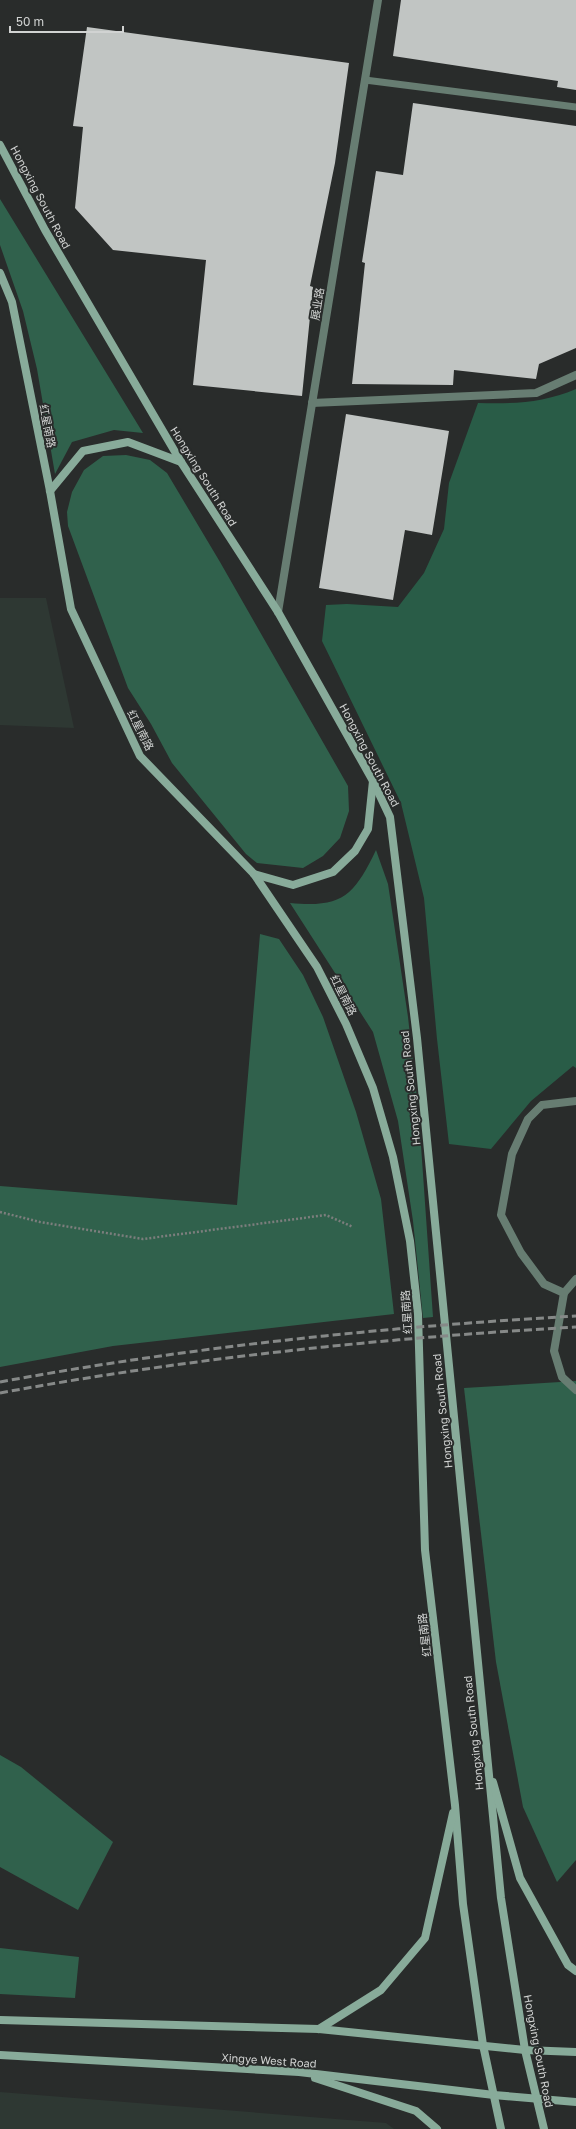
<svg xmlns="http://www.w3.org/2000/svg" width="576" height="2129" font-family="'Golos Text','Noto Sans SC',sans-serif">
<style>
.built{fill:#2e3833}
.green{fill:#30614c}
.forest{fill:#295c47}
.building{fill:#c1c5c3}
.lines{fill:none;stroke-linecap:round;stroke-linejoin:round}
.path{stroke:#7c7e7d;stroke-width:2.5;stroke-dasharray:2 2;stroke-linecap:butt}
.lane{stroke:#677d72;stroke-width:7}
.street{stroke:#677d72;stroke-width:8}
.secondary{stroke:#88ab9a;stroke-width:8}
.rail{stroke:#868988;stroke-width:3;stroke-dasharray:8 4;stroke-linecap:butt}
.labels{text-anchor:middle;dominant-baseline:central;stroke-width:4;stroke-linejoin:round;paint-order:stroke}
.street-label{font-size:11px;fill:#d1d3d2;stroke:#292c2b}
</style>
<rect width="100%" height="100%" fill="#292c2b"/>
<g class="built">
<polygon points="0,598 46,598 74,728 0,725"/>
<polygon points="0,2092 386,2123 394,2129 0,2129"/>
</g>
<g class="green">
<polygon points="0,199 143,433 114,430 72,442 55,474 37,369 23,311 0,245"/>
<polygon points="126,455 150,460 167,473 220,562 348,786 349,811 340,838 323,856 303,868 257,863 246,854 172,763 151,724 128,688 68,526 67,512 72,492 84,470 103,456"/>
<path d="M376,850l12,34 20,133 11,100 14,200 -10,1 -10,-97 -15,-100 -25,-89 -83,-129c52,5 64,-7 86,-53z"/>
<polygon points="260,934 279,939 303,975 323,1017 356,1112 381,1199 394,1314 113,1346 0,1367 0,1186 237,1205"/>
<polygon points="576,1381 576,1860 557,1882 523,1807 496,1662 464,1388"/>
<polygon points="0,1755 21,1767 113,1842 78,1910 0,1867"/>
<polygon points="0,1948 79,1957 75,1998 0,1994"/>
</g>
<path class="forest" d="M576,389v679l-3,-2 -42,35 -40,48 -42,-5 -12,-105 -13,-141 -23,-95 -79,-162 4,-36 21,-1 51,3 26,-34 20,-44 5,-46 29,-80c36,1 65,0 98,-14z"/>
<g class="building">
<polygon points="401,0 576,0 576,90 557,87 558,81 393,56"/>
<polygon points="87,27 349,63 335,163 310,286 313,287 302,396 193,385 206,260 113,250 75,208 83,127 73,126"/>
<polygon points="413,103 576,126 576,348 539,364 536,379 454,370 453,385 352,384 365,263 362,262 376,171 403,175"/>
<polygon points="346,414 449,431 432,535 405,530 393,600 319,588"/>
</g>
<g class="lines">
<polyline class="path" points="0,1212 40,1222 143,1239 326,1215 353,1227"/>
<polyline class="lane" points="365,80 576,107"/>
<g class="street">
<polyline points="312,403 536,393 576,375"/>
<polyline points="278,612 378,0"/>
<polyline points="576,1279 564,1293 554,1351 562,1377 576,1390"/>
<polyline points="564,1293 544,1284 521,1253 501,1215 512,1154 528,1119 542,1105 576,1101"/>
</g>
<g class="secondary">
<polyline points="0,145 45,230 181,462 278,612 373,781 390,817 417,1038 501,1898 525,2050 544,2129"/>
<polyline points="0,273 12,302 50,491 71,609 140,756 254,874 317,967 346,1024 373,1088 393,1157 410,1241 418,1314 425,1550 455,1805 463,1904 483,2045 501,2129"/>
<polyline points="50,491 83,451 128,442 181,462"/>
<polyline points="254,874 293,885 333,872 355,851 368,829 373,781"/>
<polyline points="493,1782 520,1878 568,1965 576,1971"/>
<polyline points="0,2020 319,2029 525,2050 576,2052"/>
<polyline points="319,2029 381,1990 425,1938 453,1813"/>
<polyline points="0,2055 299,2072 494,2095 576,2102"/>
<polyline points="315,2078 416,2111 437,2129"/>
</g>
<g class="rail">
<path d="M0,1382c190,-35 383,-55 576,-66"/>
<path d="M0,1393c190,-35 383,-55 576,-66"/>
</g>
</g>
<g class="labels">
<g class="street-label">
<text transform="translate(41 197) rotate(62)">Hongxing South Road</text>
<text transform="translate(317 304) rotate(-81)">展业路</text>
<text transform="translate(48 426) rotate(79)">红星南路</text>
<text transform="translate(204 476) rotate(58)">Hongxing South Road</text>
<text transform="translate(141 730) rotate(63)">红星南路</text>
<text transform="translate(370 755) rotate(62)">Hongxing South Road</text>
<text transform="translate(344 995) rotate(63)">红星南路</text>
<text transform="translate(410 1088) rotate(-96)">Hongxing South Road</text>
<text transform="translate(406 1312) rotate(-94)">红星南路</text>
<text transform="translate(442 1411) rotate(-96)">Hongxing South Road</text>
<text transform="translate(424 1635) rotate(-97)">红星南路</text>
<text transform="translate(473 1733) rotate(-96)">Hongxing South Road</text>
<text transform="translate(539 2051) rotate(79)">Hongxing South Road</text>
<text transform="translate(269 2060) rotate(4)">Xingye West Road</text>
</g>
</g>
<path d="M10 26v6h113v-6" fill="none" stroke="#d1d3d2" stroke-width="2"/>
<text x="16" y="26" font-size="12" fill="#d1d3d2" stroke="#292c2b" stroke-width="3" paint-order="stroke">50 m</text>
</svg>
